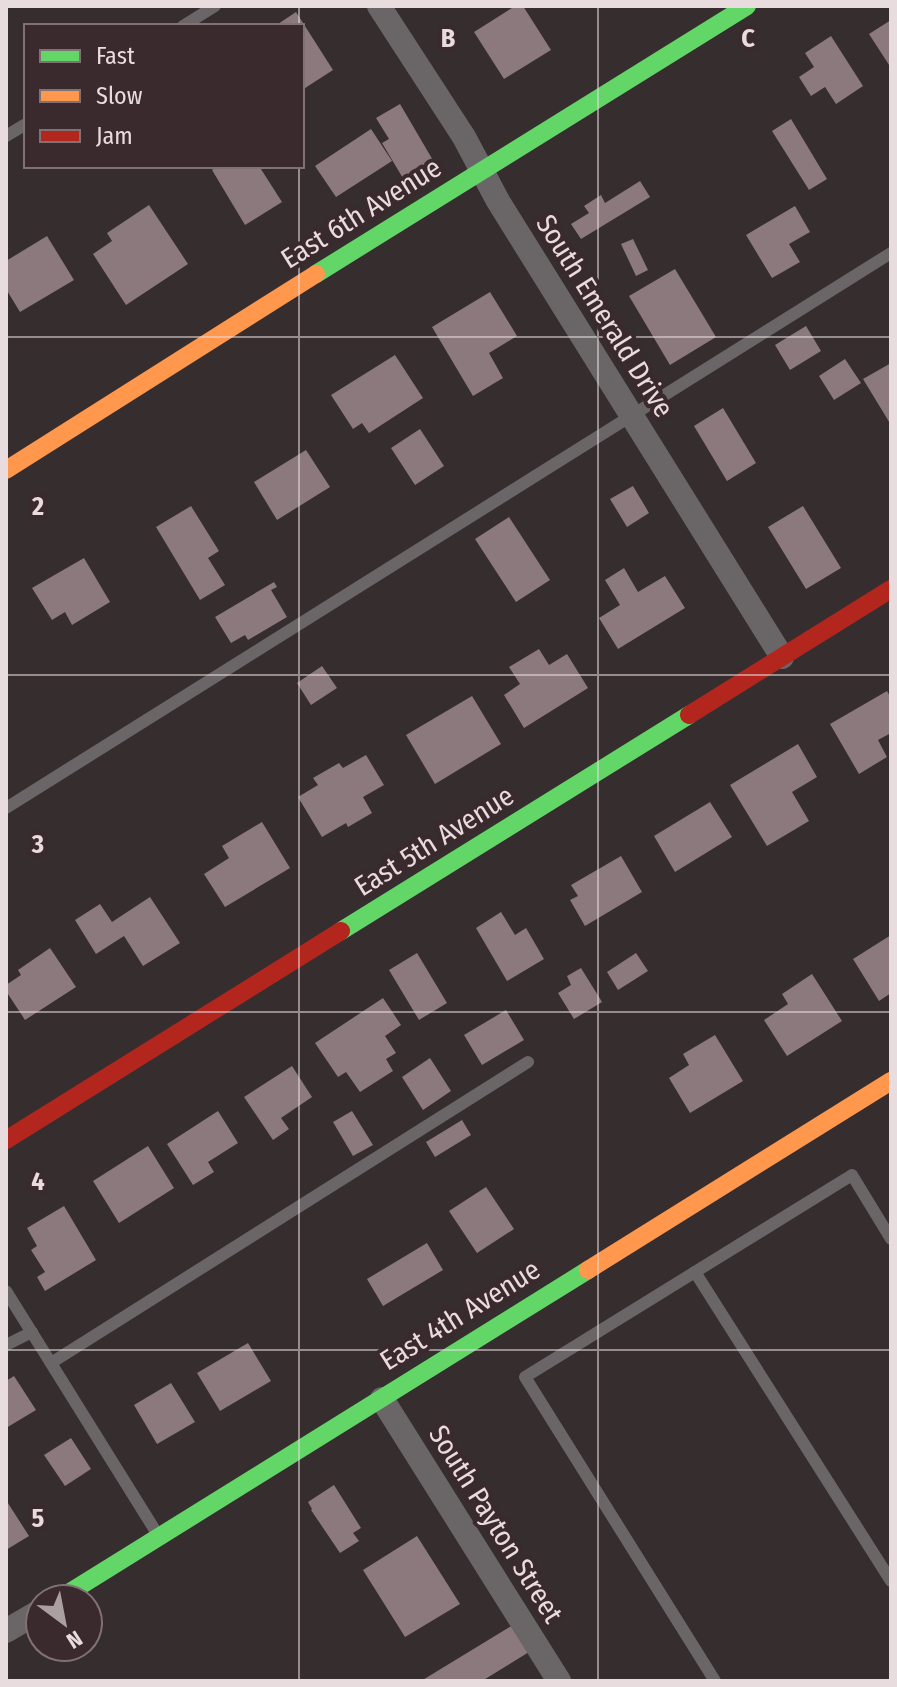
<svg xmlns="http://www.w3.org/2000/svg" width="897" height="1687" font-family="'Fira Sans Condensed',sans-serif">
<style>
.building{fill:#8b797d}
.lines{fill:none;stroke-linecap:round;stroke-linejoin:round}
.lane{stroke:#6a6667;stroke-width:12}
.street{stroke:#6a6667;stroke-width:24}
.fast{stroke:#63d668;stroke-width:18}
.slow{stroke:#ff974d;stroke-width:18}
.jam{stroke:#b3261e;stroke-width:18}
.grid{fill:none;stroke:#e8dcde;stroke-width:2;stroke-opacity:0.55}
.labels{text-anchor:middle;dominant-baseline:central;stroke-width:8;stroke-linejoin:round;paint-order:stroke}
.street-label{font-size:28px;fill:#e8dcde;stroke:#3a292d}
.grid-label{font-size:26px;text-anchor:middle;font-weight:bold;fill:#e8dcde;stroke:#3a292d;stroke-width:8;stroke-linejoin:round;paint-order:stroke}
</style>
<rect width="100%" height="100%" fill="#362d2f"/>
<g class="building">
<polygon points="515,6 523,6 551,50 504,79 474,32"/>
<polygon points="296,12 333,70 302,90 302,26 275,26"/>
<polygon points="891,20 891,68 869,34"/>
<polygon points="831,36 863,86 836,104 825,87 811,96 799,77 814,67 805,53"/>
<polygon points="400,104 434,162 404,180 382,143 389,139 376,118"/>
<polygon points="791,119 827,179 809,190 772,131"/>
<polygon points="371,129 392,161 336,197 315,166"/>
<polygon points="218,166 259,166 282,202 245,225 212,170"/>
<polygon points="640,181 650,197 581,239 571,224 589,213 584,206 601,195 605,203"/>
<polygon points="149,205 188,264 126,305 93,254 112,241 107,233"/>
<polygon points="795,206 810,232 789,244 800,262 772,278 746,235"/>
<polygon points="47,236 74,280 20,312 6,289 6,261"/>
<polygon points="633,239 648,270 636,276 621,244"/>
<polygon points="675,269 716,337 670,365 629,296"/>
<polygon points="490,292 517,336 489,353 503,378 473,396 432,327"/>
<polygon points="806,326 821,351 790,370 775,345"/>
<polygon points="395,355 423,398 369,433 362,423 353,429 331,395"/>
<polygon points="845,359 861,383 834,400 819,376"/>
<polygon points="891,363 891,425 863,379"/>
<polygon points="723,408 756,463 727,481 694,426"/>
<polygon points="420,429 444,466 415,485 391,448"/>
<polygon points="306,450 330,487 277,520 254,482"/>
<polygon points="633,486 649,513 627,527 610,499"/>
<polygon points="191,506 219,551 208,558 225,585 200,600 156,527"/>
<polygon points="803,506 841,568 806,589 768,527"/>
<polygon points="509,517 550,580 516,602 475,539"/>
<polygon points="84,558 110,602 72,625 65,612 52,620 32,588"/>
<polygon points="624,568 638,592 665,576 685,608 618,649 599,618 620,605 605,580"/>
<polygon points="274,582 277,587 271,590 287,617 248,640 245,635 231,643 215,617"/>
<polygon points="539,649 549,665 567,654 588,688 524,728 504,695 520,684 509,667"/>
<polygon points="322,666 337,688 311,705 297,683"/>
<polygon points="887,691 891,698 891,733 878,740 887,757 859,774 830,724"/>
<polygon points="472,696 501,744 435,784 406,735"/>
<polygon points="798,744 817,777 792,792 809,821 767,846 730,785"/>
<polygon points="366,755 384,785 363,797 372,813 348,827 346,823 322,837 298,797 318,785 313,778 339,763 343,768"/>
<polygon points="710,802 732,837 675,872 654,836"/>
<polygon points="262,822 290,868 225,907 204,874 229,858 222,846"/>
<polygon points="621,856 642,892 585,926 570,900 578,896 571,885"/>
<polygon points="150,897 180,943 143,966 124,936 96,954 75,920 100,904 112,922"/>
<polygon points="501,912 515,935 526,928 544,959 507,981 476,928"/>
<polygon points="891,935 891,993 879,1001 853,959"/>
<polygon points="50,948 76,987 25,1020 6,991 6,985 21,975 18,970"/>
<polygon points="417,953 447,1003 419,1020 389,970"/>
<polygon points="636,953 648,971 618,990 607,972"/>
<polygon points="581,968 602,1002 574,1019 558,993 571,985 567,976"/>
<polygon points="812,974 842,1021 787,1056 764,1020 788,1004 782,994"/>
<polygon points="383,998 401,1025 385,1036 396,1053 386,1059 393,1071 360,1092 346,1072 338,1077 315,1043"/>
<polygon points="506,1010 524,1040 482,1065 464,1035"/>
<polygon points="715,1035 743,1081 690,1113 669,1078 689,1065 683,1054"/>
<polygon points="430,1058 451,1091 423,1110 402,1077"/>
<polygon points="292,1066 312,1097 281,1118 289,1129 273,1140 244,1097"/>
<polygon points="218,1111 238,1143 208,1162 214,1172 193,1185 167,1144"/>
<polygon points="352,1111 373,1145 353,1156 333,1122"/>
<polygon points="462,1120 471,1135 435,1157 426,1142"/>
<polygon points="148,1146 174,1188 119,1223 93,1181"/>
<polygon points="486,1187 514,1229 477,1253 449,1211"/>
<polygon points="64,1206 96,1260 45,1291 37,1277 45,1272 31,1250 37,1246 27,1228"/>
<polygon points="427,1243 443,1270 383,1306 367,1279"/>
<polygon points="248,1343 271,1381 220,1411 197,1373"/>
<polygon points="14,1376 36,1410 6,1428 6,1381"/>
<polygon points="171,1383 195,1422 157,1444 134,1405"/>
<polygon points="71,1438 91,1469 65,1486 44,1455"/>
<polygon points="334,1485 361,1528 353,1533 359,1541 340,1553 311,1510 312,1509 308,1502"/>
<polygon points="6,1500 29,1536 6,1550"/>
<polygon points="417,1536 460,1604 405,1637 363,1570"/>
<polygon points="513,1625 529,1652 482,1681 421,1681"/>
</g>
<g class="lines">
<g class="lane">
<polyline points="183,26 215,6"/>
<polyline points="6,136 26,124"/>
<polyline points="6,808 891,253"/>
<polyline points="695,1272 891,1581"/>
<polyline points="6,1291 158,1535"/>
<polyline points="6,1345 32,1332"/>
<polyline points="51,1363 528,1062"/>
<polyline points="715,1681 525,1377 852,1175 891,1239"/>
</g>
<g class="street">
<polyline points="379,6 464,137 498,201 782,657"/>
<polyline points="382,1399 559,1681"/>
<polyline points="6,1631 40,1611"/>
</g>
<g class="fast">
<polyline points="316,274 747,6"/>
<polyline points="341,931 689,715"/>
<polyline points="59,1599 588,1270"/>
</g>
<g class="slow">
<polyline points="6,470 316,274"/>
<polyline points="588,1270 891,1081"/>
</g>
<g class="jam">
<polyline points="689,715 891,589"/>
<polyline points="6,1140 341,931"/>
</g>
</g>
<path class="grid" d="M299,6v20M598,6v1675M299,166v1515M6,337h885M6,675h885M6,1012h885M6,1350h885"/>
<g class="labels">
<g class="street-label">
<text transform="translate(361 213) rotate(-32)">East 6th Avenue</text>
<text transform="translate(605 316) rotate(58)">South Emerald Drive</text>
<text transform="translate(434 841) rotate(-32)">East 5th Avenue</text>
<text transform="translate(460 1315) rotate(-32)">East 4th Avenue</text>
<text transform="translate(496 1524) rotate(58)">South Payton Street</text>
</g>
</g>
<g class="grid-label">
<text x="448" y="47">B</text>
<text x="748" y="47">C</text>
<text x="38" y="515">2</text>
<text x="38" y="853">3</text>
<text x="38" y="1190">4</text>
<text x="38" y="1527">5</text>
</g>
<rect width="897" height="1687" fill="none" stroke="#e8dcde" stroke-width="16"/>
<rect x="24" y="24" width="280" height="144" fill="#3a292d" stroke="#807174" stroke-width="2"/>
<rect x="40" y="50" width="40" height="12" fill="#63d668" stroke="#807174" stroke-width="2"/>
<text x="96" y="64" font-size="24" fill="#e8dcde">Fast</text>
<rect x="40" y="90" width="40" height="12" fill="#ff974d" stroke="#807174" stroke-width="2"/>
<text x="96" y="104" font-size="24" fill="#e8dcde">Slow</text>
<rect x="40" y="130" width="40" height="12" fill="#b3261e" stroke="#807174" stroke-width="2"/>
<text x="96" y="144" font-size="24" fill="#e8dcde">Jam</text>
<g transform="translate(64 1623) rotate(148)"><circle r="38" fill="#3a292d" stroke="#807174" stroke-width="2"/>
<path d="M0-6L14 30L0 20L-14 30Z" fill="#aa9fa1"/>
<text y="-12" font-size="22" font-weight="bold" text-anchor="middle" fill="#e8dcde">N</text>
</g>
</svg>
